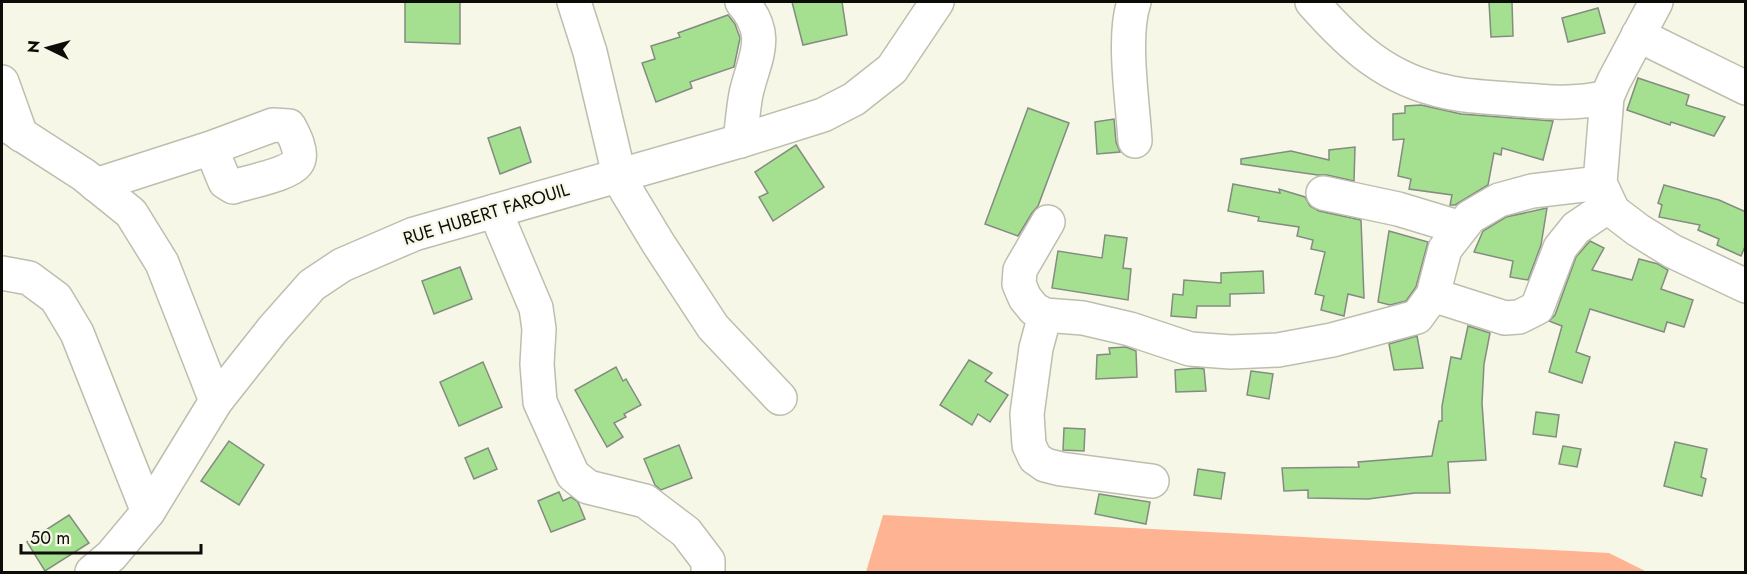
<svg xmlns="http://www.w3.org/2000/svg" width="1747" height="574" font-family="Jost,sans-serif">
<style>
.forest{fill:#feb392}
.building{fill:#a4e090;stroke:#838c80;stroke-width:1.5}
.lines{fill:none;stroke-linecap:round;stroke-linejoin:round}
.minor-casing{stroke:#bebeaf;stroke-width:36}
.minor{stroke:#fff;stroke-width:33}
.labels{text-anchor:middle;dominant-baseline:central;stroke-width:4.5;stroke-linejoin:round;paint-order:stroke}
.street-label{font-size:18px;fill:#0d0d08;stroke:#f7f7e7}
</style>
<rect width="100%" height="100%" fill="#f7f7e7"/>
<polygon class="forest" points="883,515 1609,553 1647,572 866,572"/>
<g class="building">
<polygon points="405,2 460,2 460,44 405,42"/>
<polygon points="792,2 842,2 847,35 803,45"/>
<polygon points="1489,2 1512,2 1513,36 1491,37"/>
<polygon points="1598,8 1605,33 1568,42 1562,18"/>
<polygon points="728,15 735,24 740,38 734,67 690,82 692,88 656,102 642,63 655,59 651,46 680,37 678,33"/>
<polygon points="1638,78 1689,95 1686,105 1725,117 1714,136 1671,122 1670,125 1627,110"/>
<polygon points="1421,105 1461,114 1553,121 1543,160 1502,148 1501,155 1494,153 1488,185 1455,205 1450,205 1452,195 1409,189 1411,179 1398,176 1404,139 1393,140 1393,114 1405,113 1405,106"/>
<polygon points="1028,108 1069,123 1038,206 1032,213 1018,236 985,224"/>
<polygon points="1114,119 1116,142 1120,152 1097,154 1095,122"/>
<polygon points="520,127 531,162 500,174 488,138"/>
<polygon points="796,145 824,187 773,221 759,197 768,193 755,172"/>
<polygon points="1355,147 1354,181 1327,175 1318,175 1241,164 1241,159 1291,151 1329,160 1329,150"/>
<polygon points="1233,184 1280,193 1279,189 1305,197 1310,206 1319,211 1361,220 1364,298 1348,294 1344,316 1321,310 1324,296 1315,294 1325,252 1311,249 1313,240 1297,236 1299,227 1258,221 1259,217 1228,211"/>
<polygon points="1664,185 1719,200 1746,212 1746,244 1741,256 1717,245 1719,239 1698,230 1700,225 1659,217 1662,205 1658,203"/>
<polygon points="1547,208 1541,245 1528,280 1510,277 1513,261 1474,252 1483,231 1506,217"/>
<polygon points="1389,231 1428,242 1416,287 1406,301 1390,305 1378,302"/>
<polygon points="1105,235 1127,238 1123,268 1131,269 1128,300 1052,288 1058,251 1102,258"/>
<polygon points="1590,241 1604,248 1592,270 1632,280 1639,259 1658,264 1668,270 1661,289 1693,300 1684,327 1667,322 1664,332 1590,309 1576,352 1590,357 1582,383 1549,372 1562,326 1549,321 1555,315 1576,257"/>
<polygon points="460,267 472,299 434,314 422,281"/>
<polygon points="1263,271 1264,293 1230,294 1230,306 1197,306 1196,318 1171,316 1173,294 1183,295 1184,280 1221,283 1221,273"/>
<polygon points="1468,326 1490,333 1484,364 1482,403 1486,460 1448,462 1450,493 1415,493 1368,499 1308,498 1308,490 1284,491 1282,468 1359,467 1358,462 1432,456 1439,421 1442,421 1442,406 1451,357 1461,359"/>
<polygon points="1417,336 1423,368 1394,370 1389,344"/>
<polygon points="1126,347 1136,351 1137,377 1096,379 1097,355 1110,354 1109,348"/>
<polygon points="969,360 992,373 985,381 1008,395 990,422 978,414 972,425 940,405"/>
<polygon points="483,362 502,407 459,426 440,382"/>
<polygon points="616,367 623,381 626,379 641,405 624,414 626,417 614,423 623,437 607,447 575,390"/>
<polygon points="1197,368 1204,369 1206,391 1176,392 1175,370"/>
<polygon points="1251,371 1273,374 1269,399 1247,395"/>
<polygon points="1536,412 1559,415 1556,437 1533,434"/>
<polygon points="1064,428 1085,429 1084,451 1063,450"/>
<polygon points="229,441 264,465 239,505 201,481"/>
<polygon points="1675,442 1707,449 1701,477 1706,479 1702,496 1664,486"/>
<polygon points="679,445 692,478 661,490 655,485 644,459"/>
<polygon points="1563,446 1581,449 1577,467 1559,464"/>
<polygon points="488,448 497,469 474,479 465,458"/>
<polygon points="1198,469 1225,473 1221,499 1194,495"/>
<polygon points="559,492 563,501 571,497 578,502 585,519 551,532 538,501"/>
<polygon points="1099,494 1150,502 1146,524 1095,514"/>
<polygon points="69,515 89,543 45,571 27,542"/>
</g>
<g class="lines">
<defs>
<g id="minor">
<polyline points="574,2 590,52 619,175 626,190 658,243 713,327 780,398"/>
<path d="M1134,2c-12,35 -1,101 1,139"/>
<path d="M1312,2c39,44 75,78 135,90 21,5 43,5 64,7 33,3 65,6 96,-2"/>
<polyline points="1656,2 1614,81 1607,97 1600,183 1613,211 1638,230 1672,251 1746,286"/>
<polyline points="1638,35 1746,88"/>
<polyline points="2,82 21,135"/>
<polyline points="2,122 84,175 131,213 162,263 216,401"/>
<path d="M740,141c2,-15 3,-31 6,-47 8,-36 26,-58 -4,-92"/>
<path d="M96,185l115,-37 62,-23 16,1c5,9 15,28 8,37 -9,12 -50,19 -64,24l-8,-5 -14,-34"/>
<polyline points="1323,193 1398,209 1461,228"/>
<polyline points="495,211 536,308 539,329 537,364 540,402 573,475 588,487 645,501 686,532 708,561 708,572"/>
<polyline points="1048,222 1020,270 1019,284 1025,298 1034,309 1045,315 1083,318 1130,329 1190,349 1231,352 1278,350 1332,340 1417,317 1433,295 1445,249 1470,217 1499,200 1532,191 1600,183"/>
<polyline points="2,273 29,278 56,298 77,333 148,512"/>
<polyline points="1433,295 1505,318 1519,317 1537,308 1560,248 1576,228 1610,205"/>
<polyline points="1045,315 1036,348 1027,414 1029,445 1035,458 1045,465 1061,469 1152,481"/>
<polyline points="92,572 111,556 148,512 216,401 273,329 312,285 342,265 414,234 740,141 823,115 854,99 892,69 937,2"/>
</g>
</defs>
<use href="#minor" class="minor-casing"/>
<use href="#minor" class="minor"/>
</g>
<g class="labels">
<g class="street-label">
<text transform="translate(486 214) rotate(-17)">RUE HUBERT FAROUIL</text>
</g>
</g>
<rect width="1747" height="574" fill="none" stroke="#0d0d08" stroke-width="6"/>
<g transform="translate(48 48) rotate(275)" stroke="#f7f7e7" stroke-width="4.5" paint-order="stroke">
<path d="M0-4.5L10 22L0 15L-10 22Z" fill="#0d0d08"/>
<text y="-9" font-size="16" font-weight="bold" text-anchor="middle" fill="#0d0d08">N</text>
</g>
<path d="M21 544v9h180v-9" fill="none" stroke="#0d0d08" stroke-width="3"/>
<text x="30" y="544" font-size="18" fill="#0d0d08" stroke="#f7f7e7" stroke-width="4.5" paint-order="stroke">50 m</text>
</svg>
